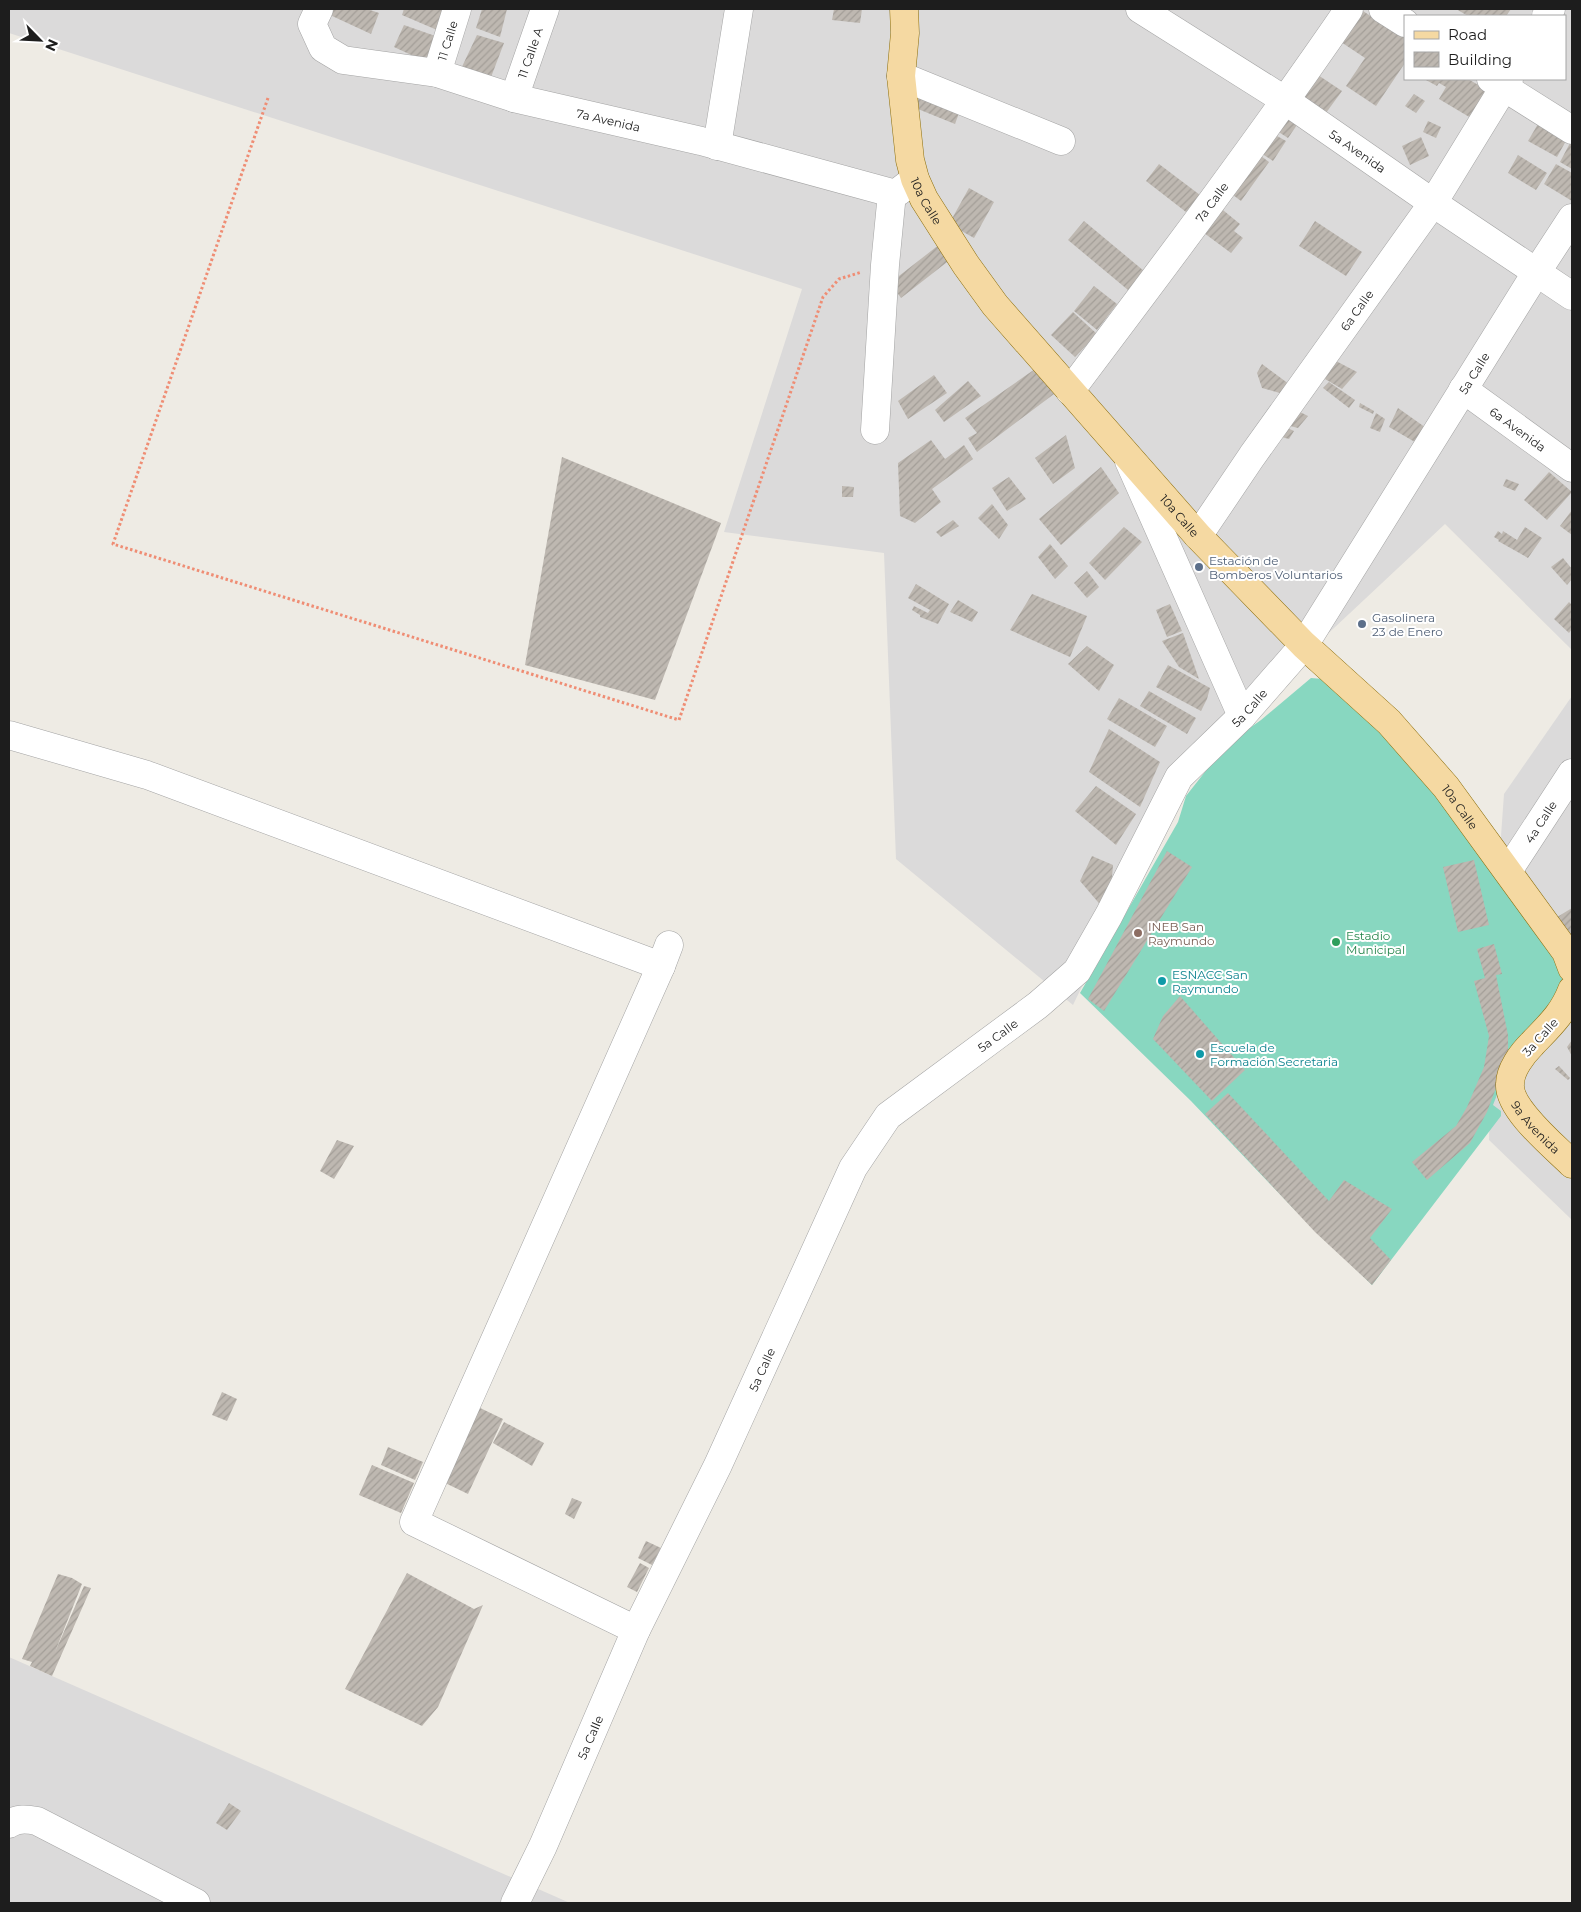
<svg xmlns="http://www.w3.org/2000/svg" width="1581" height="1912" font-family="Montserrat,sans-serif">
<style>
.residential{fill:#dbdada;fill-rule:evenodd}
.pitch{fill:#88d7c0}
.building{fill:url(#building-hatch)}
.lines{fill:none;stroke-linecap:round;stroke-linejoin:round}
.minor-casing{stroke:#a4a4a4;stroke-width:29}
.major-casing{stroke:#8c6e0b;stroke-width:29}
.path{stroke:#ef8d74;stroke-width:3;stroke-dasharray:2.5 2.5;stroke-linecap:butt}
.minor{stroke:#fff;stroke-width:28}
.major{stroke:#f5d9a2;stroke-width:28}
.service-dot{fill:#5c6f8a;stroke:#fff;stroke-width:2}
.education-dot{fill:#8d6e63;stroke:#fff;stroke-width:2}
.leisure-dot{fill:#2e9e5b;stroke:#fff;stroke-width:2}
.culture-dot{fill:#0f9aa8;stroke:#fff;stroke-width:2}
.labels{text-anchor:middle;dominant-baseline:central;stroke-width:4;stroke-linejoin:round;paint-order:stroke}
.street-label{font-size:12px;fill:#1d1d1d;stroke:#fff}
.service-label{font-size:12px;fill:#4e5e75;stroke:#fff;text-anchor:start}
.education-label{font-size:12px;fill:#785e54;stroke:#fff;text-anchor:start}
.leisure-label{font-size:12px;fill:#27864d;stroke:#fff;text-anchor:start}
.culture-label{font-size:12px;fill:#0d838f;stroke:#fff;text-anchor:start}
</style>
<defs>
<pattern id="building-hatch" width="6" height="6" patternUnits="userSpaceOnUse" patternTransform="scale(1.25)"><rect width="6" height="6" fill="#beb8b1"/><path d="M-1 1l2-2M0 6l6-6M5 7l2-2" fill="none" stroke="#a39e98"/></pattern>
</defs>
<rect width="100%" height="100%" fill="#eeebe4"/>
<g class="residential">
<path d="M9,9h1563v641l-127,-126 -255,239 -117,242 -177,-146 -12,-306 -160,-21 78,-243 -793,-256zM1405,16h160v63h-160z"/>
<polygon points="1572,696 1572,1220 1489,1140 1494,934 1504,794"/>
<polygon points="9,1657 52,1676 570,1903 9,1903"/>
</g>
<polygon class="pitch" points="1311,678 1323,679 1412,760 1564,969 1566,988 1511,1059 1493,1105 1501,1111 1501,1116 1372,1285 1293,1208 1191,1101 1080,993 1178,822 1186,796 1227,744 1261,720"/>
<g class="building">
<polygon points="334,9 367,9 379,13 371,34 330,15"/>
<polygon points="404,9 444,9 437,30 402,15"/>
<polygon points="482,9 507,9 500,37 476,28"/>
<polygon points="834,9 862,9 860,23 832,20"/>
<polygon points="1360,9 1384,25 1405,36 1405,63 1376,106 1346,86 1365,58 1335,38"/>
<polygon points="1456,9 1511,9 1506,16 1468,16"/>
<polygon points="404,25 441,38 433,65 394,47"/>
<polygon points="477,35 504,43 488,85 460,71"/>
<polygon points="1312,71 1342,91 1323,117 1294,97"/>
<polygon points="1424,79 1468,79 1487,90 1476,121 1439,99 1446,87 1439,83 1437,86"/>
<polygon points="917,84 963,102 955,124 908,105"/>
<polygon points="1414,94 1425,101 1416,113 1405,106"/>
<polygon points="1282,111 1299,122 1288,138 1271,127"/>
<polygon points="1428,121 1441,127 1436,138 1423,132"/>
<polygon points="1538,124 1567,139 1557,157 1528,141"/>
<polygon points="1268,131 1286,141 1273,161 1256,150"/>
<polygon points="1421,137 1429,156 1410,165 1402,146"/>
<polygon points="1570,143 1572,145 1572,169 1560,162"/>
<polygon points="1253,150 1269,162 1241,201 1225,189"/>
<polygon points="1518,155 1547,173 1536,190 1508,173"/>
<polygon points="1159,164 1200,195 1186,212 1146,181"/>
<polygon points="1556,164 1572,173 1572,201 1544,184"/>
<polygon points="969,188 994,202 974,238 949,224"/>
<polygon points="1218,206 1240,224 1234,231 1243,238 1231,253 1200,230"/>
<polygon points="1084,221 1144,271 1128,290 1068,240"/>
<polygon points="1315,221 1362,252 1346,276 1299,246"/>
<polygon points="940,244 951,259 901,298 890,283"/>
<polygon points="1094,286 1117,304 1097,330 1074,311"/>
<polygon points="1073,312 1097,334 1075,357 1051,335"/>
<polygon points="1336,361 1357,372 1342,389 1325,379"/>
<polygon points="1262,364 1293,387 1287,395 1262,388 1257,373"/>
<polygon points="1035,369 1054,394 977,452 968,438 977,433 965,418"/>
<polygon points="934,375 947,393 908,419 898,401"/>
<polygon points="968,381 981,396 944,422 935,410"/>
<polygon points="1329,382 1355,400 1349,408 1323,388"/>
<polygon points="1360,403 1374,411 1373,414 1359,407"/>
<polygon points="1398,408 1429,430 1420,445 1389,427"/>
<polygon points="1300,412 1308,416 1298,428 1290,426"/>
<polygon points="1376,413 1385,419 1380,432 1370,428"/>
<polygon points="1279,424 1294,431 1289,439 1274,435"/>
<polygon points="1066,435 1075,468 1053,484 1035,458"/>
<polygon points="931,440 945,459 964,445 973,459 932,489 941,502 915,523 900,516 898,463"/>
<polygon points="562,457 721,523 655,700 525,665"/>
<polygon points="1101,467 1119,493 1061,545 1039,519"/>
<polygon points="1549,472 1572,492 1547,520 1524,500"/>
<polygon points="1009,477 1026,499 1007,511 992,488"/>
<polygon points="1506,479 1519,484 1515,491 1503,486"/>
<polygon points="842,486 854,487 853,497 842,497"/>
<polygon points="992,504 1008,525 999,539 978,518"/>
<polygon points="1572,510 1572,535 1560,526"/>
<polygon points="953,520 959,526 941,537 936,532"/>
<polygon points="1124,527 1142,542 1105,580 1089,563"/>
<polygon points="1525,527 1542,538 1528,558 1498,541 1499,540 1494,537 1498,531 1502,534 1503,531 1517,540"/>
<polygon points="1050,544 1068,566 1055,579 1038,557"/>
<polygon points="1563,558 1572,569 1572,579 1567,585 1551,567"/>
<polygon points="1087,571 1099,587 1087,598 1074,583"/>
<polygon points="916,584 949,604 938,624 920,617 920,615 912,610 914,606 928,613 930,610 908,598"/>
<polygon points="1032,594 1087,616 1070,657 1010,630"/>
<polygon points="958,600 978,612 972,622 950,612"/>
<polygon points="1569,602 1572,605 1572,629 1569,633 1554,619"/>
<polygon points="1170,604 1182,631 1167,637 1156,610"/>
<polygon points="1183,633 1199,679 1179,667 1162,641"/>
<polygon points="1087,646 1114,665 1099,691 1068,664"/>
<polygon points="1168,665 1210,688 1207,699 1201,711 1156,687"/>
<polygon points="1149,691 1196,718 1187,734 1140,706"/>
<polygon points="1119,698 1167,726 1155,747 1107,719"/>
<polygon points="1109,729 1160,762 1140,807 1089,772"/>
<polygon points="1096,786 1136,814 1116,845 1075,811"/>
<polygon points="1167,851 1192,867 1104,1011 1088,999"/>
<polygon points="1092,856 1113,865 1109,915 1080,881"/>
<polygon points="1474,860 1489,925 1458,932 1443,867"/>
<polygon points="1572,908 1572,943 1554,919"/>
<polygon points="1494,944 1502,974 1496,975 1508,1035 1508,1056 1487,1112 1470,1143 1427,1180 1412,1162 1456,1126 1467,1107 1484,1067 1489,1036 1474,981 1485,978 1477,949"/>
<polygon points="1180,996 1245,1070 1212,1101 1153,1039 1163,1016"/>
<polygon points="1572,1040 1572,1056 1567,1047"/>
<polygon points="1559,1066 1570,1078 1568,1080 1555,1069"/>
<polygon points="1228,1093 1329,1201 1344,1180 1392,1209 1370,1238 1391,1260 1372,1285 1315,1232 1205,1114"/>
<polygon points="337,1140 354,1146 334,1179 320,1171"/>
<polygon points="222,1392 237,1399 227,1421 212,1415"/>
<polygon points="476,1406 503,1419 468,1494 441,1481"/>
<polygon points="504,1422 544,1443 532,1466 493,1443"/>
<polygon points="388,1447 423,1462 415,1480 381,1465"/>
<polygon points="372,1465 414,1483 401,1513 359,1495"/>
<polygon points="572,1498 582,1502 574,1519 565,1514"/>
<polygon points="646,1541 661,1548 652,1565 638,1558"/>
<polygon points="640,1563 649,1568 637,1592 627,1587"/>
<polygon points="407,1573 474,1609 483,1605 438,1707 422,1726 345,1689"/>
<polygon points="58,1574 72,1578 82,1584 55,1652 84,1586 91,1588 52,1676 30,1666 32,1662 22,1659"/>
<polygon points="229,1803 241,1811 227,1830 216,1823"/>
</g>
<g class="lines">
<defs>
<g id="minor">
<path id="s1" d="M319,9l-7,15 11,24 20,12 94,13 77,25 187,43 191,52 6,-1 17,-13"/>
<path id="s2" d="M1140,9l146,92 147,102 139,93"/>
<polyline points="1383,9 1405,23"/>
<polyline points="1546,16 1551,9"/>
<path id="s3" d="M437,73l20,-64"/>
<polyline points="901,76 1061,141"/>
<polyline points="1491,79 1572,130"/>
<path id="s4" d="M514,98l31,-89"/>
<polyline points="717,146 739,9"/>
<path id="s5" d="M1463,389l109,79"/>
<path id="s6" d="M1070,391c95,-126 190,-252 279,-382"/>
<polyline points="875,430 885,265 892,193"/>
<polyline points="1129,461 1242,716"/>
<path id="s7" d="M1198,536l54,-80 181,-253 76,-124"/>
<polyline points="9,735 147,775 661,966"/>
<path id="s8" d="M1508,871l64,-98"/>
<polyline points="636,1630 414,1522 661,966 669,945"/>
<path d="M9,1824c8,-6 18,-5 28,-3l159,82"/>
<path id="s9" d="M515,1903l28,-57 93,-216 82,-165 135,-297 35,-52 150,-111 39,-34 32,-56 70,-138 63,-61 62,-71 232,-372 36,-55"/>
</g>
<g id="major">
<path id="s10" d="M904,9l1,24 -4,43 9,84 5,19 9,20 42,66 29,40 203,231 106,109 85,77 57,65 120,165 6,16"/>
<path id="s11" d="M1572,990c-9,24 -23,36 -40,54 -10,10 -22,26 -22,40 -2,25 45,63 62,80"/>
</g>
</defs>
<use href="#minor" class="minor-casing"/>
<use href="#major" class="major-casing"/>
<polyline class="path" points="268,98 113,544 679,720 823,297 839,279 862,272"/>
<use href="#minor" class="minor"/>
<use href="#major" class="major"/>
</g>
<g class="service-dot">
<circle cx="1199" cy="567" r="5"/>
<circle cx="1362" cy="624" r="5"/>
</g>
<circle class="education-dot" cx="1138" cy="933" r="5"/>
<circle class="leisure-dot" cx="1336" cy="942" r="5"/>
<g class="culture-dot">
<circle cx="1162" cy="981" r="5"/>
<circle cx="1200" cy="1054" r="5"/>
</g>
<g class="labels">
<g class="street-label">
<text stroke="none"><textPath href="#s3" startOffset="34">11 Calle</textPath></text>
<text stroke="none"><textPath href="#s4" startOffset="48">11 Calle A</textPath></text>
<text stroke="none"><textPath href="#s1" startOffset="339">7a Avenida</textPath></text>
<text stroke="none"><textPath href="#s2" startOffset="260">5a Avenida</textPath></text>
<text stroke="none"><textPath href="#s10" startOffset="196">10a Calle</textPath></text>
<text stroke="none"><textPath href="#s6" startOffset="236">7a Calle</textPath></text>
<text stroke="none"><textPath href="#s7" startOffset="276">6a Calle</textPath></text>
<text stroke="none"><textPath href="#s9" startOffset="1832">5a Calle</textPath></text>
<text stroke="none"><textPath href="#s5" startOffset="68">6a Avenida</textPath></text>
<text stroke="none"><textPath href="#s10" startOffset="601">10a Calle</textPath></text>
<text stroke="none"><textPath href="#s9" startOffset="1428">5a Calle</textPath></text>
<text stroke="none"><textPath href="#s10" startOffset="1006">10a Calle</textPath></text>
<text stroke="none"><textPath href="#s8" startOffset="59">4a Calle</textPath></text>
<text stroke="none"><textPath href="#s9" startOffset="1008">5a Calle</textPath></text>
<text transform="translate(1540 1037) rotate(-48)">3a Calle</text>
<text stroke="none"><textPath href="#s11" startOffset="166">9a Avenida</textPath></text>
<text stroke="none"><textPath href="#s9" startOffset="588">5a Calle</textPath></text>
<text stroke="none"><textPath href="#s9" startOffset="182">5a Calle</textPath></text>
</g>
<g class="service-label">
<text x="1209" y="560">Estación de<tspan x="1209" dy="14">Bomberos Voluntarios</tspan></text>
<text x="1372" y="617">Gasolinera<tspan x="1372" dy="14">23 de Enero</tspan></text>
</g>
<g class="education-label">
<text x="1148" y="926">INEB San<tspan x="1148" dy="14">Raymundo</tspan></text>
</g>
<g class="leisure-label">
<text x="1346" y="935">Estadio<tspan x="1346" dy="14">Municipal</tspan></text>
</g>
<g class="culture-label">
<text x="1172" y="974">ESNACC San<tspan x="1172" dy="14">Raymundo</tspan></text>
<text x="1210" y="1047">Escuela de<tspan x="1210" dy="14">Formación Secretaria</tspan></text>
</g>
</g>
<rect width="1581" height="1912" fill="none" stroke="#1d1d1d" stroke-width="20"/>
<rect x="1404" y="15" width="162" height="65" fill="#ffffff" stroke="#a5a5a5"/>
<rect x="1414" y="31" width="25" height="8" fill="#f5d9a2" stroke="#a5a5a5"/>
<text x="1448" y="40" font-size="15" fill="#1d1d1d">Road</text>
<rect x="1414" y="52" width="25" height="15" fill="url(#building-hatch)" stroke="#a5a5a5"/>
<text x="1448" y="65" font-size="15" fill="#1d1d1d">Building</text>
<g transform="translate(40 40) rotate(114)" stroke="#ffffff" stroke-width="4" paint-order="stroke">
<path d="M0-4L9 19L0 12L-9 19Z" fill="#1d1d1d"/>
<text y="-8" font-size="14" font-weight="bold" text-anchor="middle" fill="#1d1d1d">N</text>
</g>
</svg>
